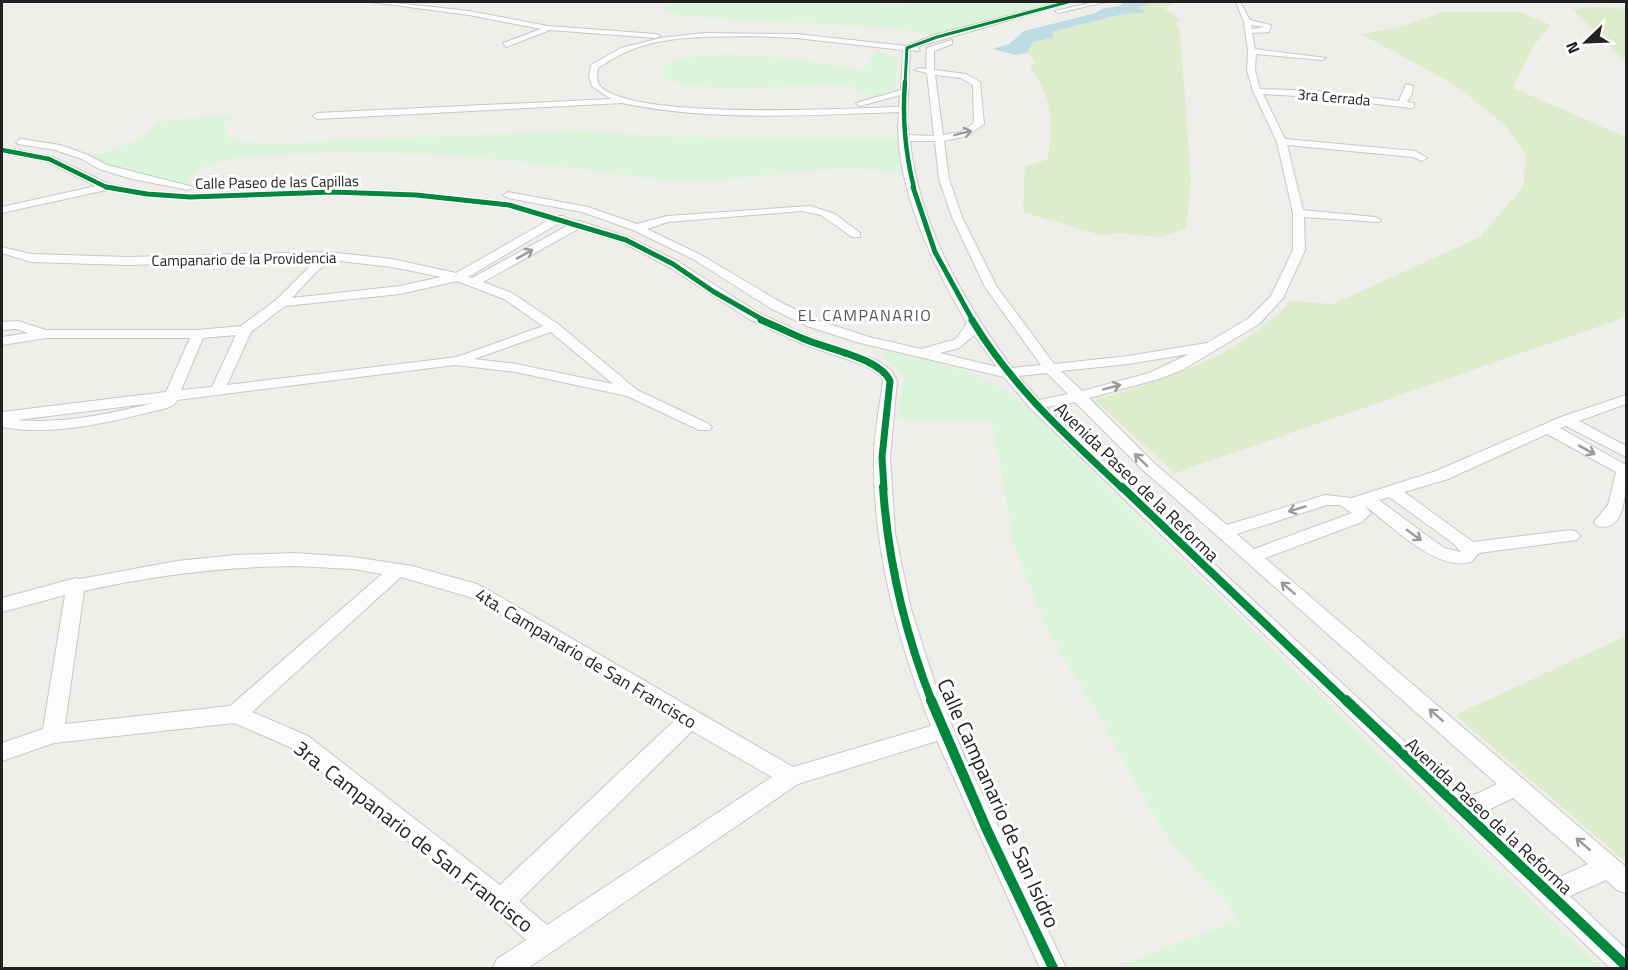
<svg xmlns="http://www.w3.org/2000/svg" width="1628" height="970" font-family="'Titillium Web',sans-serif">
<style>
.grass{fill:#ddeccb}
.park{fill:#daf5da}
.water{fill:#bfdbe3}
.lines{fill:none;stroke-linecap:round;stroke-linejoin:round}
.minor-casing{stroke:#c9c8c7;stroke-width:2}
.minor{fill:#fdfcfc;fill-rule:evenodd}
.cycleway-far5-casing{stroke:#fff;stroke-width:4.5}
.cycleway-far4-casing{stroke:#fff;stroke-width:7}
.cycleway-far3-casing{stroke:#fff;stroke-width:8}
.cycleway-far2-casing{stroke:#fff;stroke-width:10}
.cycleway-far1-casing{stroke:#fff;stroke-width:12}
.cycleway-casing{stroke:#fff;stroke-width:14}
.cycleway-far5{stroke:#00873e;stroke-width:3}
.cycleway-far4{stroke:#00873e;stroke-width:4.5}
.cycleway-far3{stroke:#00873e;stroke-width:5}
.cycleway-far2{stroke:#00873e;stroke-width:7}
.cycleway-far1{stroke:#00873e;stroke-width:8}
.cycleway{stroke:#00873e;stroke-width:10}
.oneway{stroke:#9a9a9a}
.labels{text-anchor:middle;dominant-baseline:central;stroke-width:6;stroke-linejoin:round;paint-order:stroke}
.far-street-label{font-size:15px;fill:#222;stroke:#fff}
.far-neighbourhood-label{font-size:16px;letter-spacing:1.5px;fill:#555;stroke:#fff}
.street-label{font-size:18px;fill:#222;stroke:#fff}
.near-street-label{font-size:21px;fill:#222;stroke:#fff}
</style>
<rect width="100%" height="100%" fill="#f0eeeb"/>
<g class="grass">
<path d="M1154,2h18l-7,7 15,10 -5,5 5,6 11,151 -5,48 -27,8 -42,-4 -17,2 -77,-23 2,-45 23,-8c6,-35 4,-64 -19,-93l7,-3 -9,-10 5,-10 22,-6 -2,-5 67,-17 27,-4 -8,-3z"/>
<polygon points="1596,7 1626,9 1626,62 1572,9"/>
<path d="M1444,12h76l31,13 -19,23 -19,40 113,49v180l-451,156 -81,-73c75,-22 141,-41 197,-99l42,3 147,-67 43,-50 3,-31 -21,-31 -50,-40 -94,-51 42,-8z"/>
<polygon points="1626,636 1626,862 1455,715"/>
</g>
<g class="park">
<polygon points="688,2 870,2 890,5 921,2 1064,2 936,36 887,28 682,16 665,11 673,3"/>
<path d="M876,52l20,5 2,13 -3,21 -22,6 -22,-10 -18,-3c-57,2 -115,12 -170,-6l2,-12c40,-24 150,-4 197,4z"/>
<path d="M240,114l-17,9 5,13 10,5 32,3 316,-14c104,11 207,8 311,8l5,36c-16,-2 -33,-5 -50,-5 -61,0 -123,15 -185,11 -45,-4 -90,-12 -135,-17 -83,-9 -166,-13 -249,-8 -28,2 -87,0 -98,32l-49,-10 -51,-20c26,-6 58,-15 75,-36z"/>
<path d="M888,351c44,10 86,19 125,43l431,424 159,150h-490l127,-49 -71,-79 -39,-67 -28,-54 -32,-50 -24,-42 -32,-83 -22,-123 -94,-2 5,-40 -2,-6 -18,-16z"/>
</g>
<path class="water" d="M1125,2h29l-16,6 9,4 -28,3 -67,17 2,5 -22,6 -5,10 -11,2 -24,-6 17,-5 15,-13 72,-18c8,-8 21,-3 29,-11z"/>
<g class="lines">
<defs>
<g id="minor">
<polygon points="371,2 387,2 469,11 548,26 656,34 660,36 656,38 550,30 506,47 503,43 541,29 469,15"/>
<path d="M1062,2h9l-154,45 3,4 -10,-1 -3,67 2,18 25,1 -7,-63 -12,-3 4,-2 7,1 1,-21 25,-8v4l-18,7v19l32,4 14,8 4,42 -17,12 -23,5 5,38 13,38 35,70 57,77 74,-8 79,-13 42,-25 22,-22 22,-46v-37l-16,-71 -24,-51 -6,-21 1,-19 -4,-29 -8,-20h4l10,18 21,5 -2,7 -17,1 3,16 71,9 -4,2 -66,-6 -1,16 5,19 57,2 82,10 7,-17 7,2 -1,8 -5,8 7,1v4l-3,1 -94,-11 -54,-3 22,45 130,12 12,7 -5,3 -9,-4 -126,-12 16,65 72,7 6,3 -2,2 -75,-5 1,33 -22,48 -24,26 -77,46 -23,9 -70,19 66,66 72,61 98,-30 27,3 84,-27 125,-54 65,-22v9l-47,17 47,25v11l-60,-31 -6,2 66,37c0,18 2,69 -29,61l-3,-4 14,-17 8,-33 -69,-38 -99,45 -44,13 69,50 98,-12 6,2 3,4 -3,4 -98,13 -8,9c-35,10 -80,-37 -107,-57l7,8 -9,9 -97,36 361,309v26l-9,-3 -11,-10 -36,16 56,53v19h-16l-580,-560 -26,-31 -144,-34 -53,-17 -35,-17 -79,-50 -60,-29 -51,-18 -74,-14 -5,-3 5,-3 80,15 49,17 30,-8 143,-10 25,8 25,19v4h-8l-31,-22 -20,-4 -133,11 -21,7 54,26 81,48 35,17 52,17 52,12 35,-10 11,-16c-34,-57 -75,-143 -68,-211 -92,3 -187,10 -277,-9l-305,16 -4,-3 4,-3 294,-14 -19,-13 -3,-10 2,-11 30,-17 40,-10 43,-5 92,1 111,12 27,-11zM1251,25l13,2 -12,2zM750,36l46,2 107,12 -2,40 -45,13 4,3 40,-11 -1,12c-53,1 -265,14 -299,-21 -4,-5 -3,-12 -2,-18 9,-5 18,-12 28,-16 38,-17 83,-15 124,-16zM935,75l26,3 12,7 1,38 -13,9 -18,3zM910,141h25l4,38 13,38 33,70 56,78 -29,3c-49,-68 -93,-143 -102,-227zM974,335l23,32 -57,-14 19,-5zM1189,354l-40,19 -67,18 -21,-20 67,-7zM1047,373l21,21 -29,6 -21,-24zM1075,402l68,68 354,314 -31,15 -420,-392zM1389,497l64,46 8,9 -17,-4 -65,-48zM1327,505h13l12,8 -98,36 -17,-15zM1513,798l75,66 -35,16 -71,-67z"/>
<polygon points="1095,2 1105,2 1058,13 1055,11"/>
<polygon points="21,139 60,145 88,155 107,165 194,187 189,190 132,179 99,169 82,159 55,150 18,144 16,142"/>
<path d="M2,147l50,10 57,27 38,7 43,3 143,-5 83,3 93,10 47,14h8l1,2 18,4 47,16 47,23 82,52 51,24 66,23 16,11 5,10 -7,76 5,76 16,76 24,75 30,74 101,210h-26l-103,-227 -139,43 -270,184h-35l4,-9 29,-19 -34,-31 -200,-161 -58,-25 -180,20 -52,18v-18l41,-14 22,-134 -63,17v-14l74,-20 4,1 97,-18 59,-6 58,-2 59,4 59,9 65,18 13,7 303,176 138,-41c-33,-86 -58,-175 -57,-268 0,-25 6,-52 9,-77l-2,-5 -15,-10 -66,-23 -51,-24 -80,-52 -47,-25 -44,-13 -95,53 29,11 46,31 79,66 72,34 3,3 -3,3h-10l-72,-34 -111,-24 -61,-7 -278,35 -3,5 -7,3c-53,13 -110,29 -165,19v-15l164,-20 24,-54h-144l-44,7v-8l26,-4 -11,-4 -15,1v-8l16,-1 28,9h152l43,-4 35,-26 40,-40 -189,5 -96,-3 -29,-9v-6l29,7 96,3 201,-5 64,7 64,14 93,-53 -41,-12 -92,-10 -83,-3 -143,5 -43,-3 -41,-7 -104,23v-6l94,-21 -50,-25 -44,-8zM559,223l8,3 -95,52 -4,-1zM331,260l61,7 49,10 -41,9 -108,12 24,-26zM457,281l47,18 39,27 -86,31 -230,28 24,-53 34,-26 115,-12zM551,332l62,52 -97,-20 -42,-5zM236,335l-24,52 -31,3 22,-52zM153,403c-44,11 -90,21 -136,17zM294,566l59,3 29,5 -152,132 -165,18 19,-133c70,-16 139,-24 210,-25zM401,577l72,21 202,122 -175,165 -192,-149 -56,-24zM692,731l80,46 -225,148 -28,-24z"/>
</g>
</defs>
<use href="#minor" class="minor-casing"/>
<use href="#minor" class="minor"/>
<defs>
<polyline id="cycleway-far5" points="905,84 907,48 937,37 1068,2"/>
<g id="cycleway-far4">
<path d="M905,82c-3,37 0,70 9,106"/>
<polyline points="2,150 49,159 106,187 114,188"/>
</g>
<g id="cycleway-far3">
<polyline points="106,187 147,194 190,197 333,192 416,195 509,205 626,240 673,264 714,292 765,321"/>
<polyline points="913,187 935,252 973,321"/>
</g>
<g id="cycleway-far2">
<path d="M761,320c15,6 29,13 43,19 23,10 76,19 86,42l-8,76 2,32"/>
<path d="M972,320c41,68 94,115 151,169"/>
</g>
<g id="cycleway-far1">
<path d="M883,487c5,74 22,146 49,215"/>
<polyline points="1122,487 1347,702"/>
</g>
<g id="cycleway">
<polyline points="931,700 987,830 1053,968"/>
<polyline points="1346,700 1626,966"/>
</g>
</defs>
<use href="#cycleway-far5" class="cycleway-far5-casing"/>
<use href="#cycleway-far4" class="cycleway-far4-casing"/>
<use href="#cycleway-far3" class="cycleway-far3-casing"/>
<use href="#cycleway-far2" class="cycleway-far2-casing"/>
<use href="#cycleway-far1" class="cycleway-far1-casing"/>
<use href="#cycleway" class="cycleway-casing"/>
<use href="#cycleway-far5" class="cycleway-far5"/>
<use href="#cycleway-far4" class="cycleway-far4"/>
<use href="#cycleway-far3" class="cycleway-far3"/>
<use href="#cycleway-far2" class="cycleway-far2"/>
<use href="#cycleway-far1" class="cycleway-far1"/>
<use href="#cycleway" class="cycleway"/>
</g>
<defs><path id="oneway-shaft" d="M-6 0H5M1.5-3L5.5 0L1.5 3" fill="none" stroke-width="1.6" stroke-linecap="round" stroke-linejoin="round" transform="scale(1.5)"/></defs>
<g class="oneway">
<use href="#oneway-shaft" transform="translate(963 133) rotate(-14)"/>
<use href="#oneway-shaft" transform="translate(525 254) rotate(-29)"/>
<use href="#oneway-shaft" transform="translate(1112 387) rotate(-15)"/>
<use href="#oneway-shaft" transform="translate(1587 450) rotate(29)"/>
<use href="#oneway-shaft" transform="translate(1141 460) rotate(-136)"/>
<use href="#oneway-shaft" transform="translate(1297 509) rotate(163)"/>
<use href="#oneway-shaft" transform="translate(1414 535) rotate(36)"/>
<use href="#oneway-shaft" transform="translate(1288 588) rotate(-139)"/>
<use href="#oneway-shaft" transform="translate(1436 715) rotate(-139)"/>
<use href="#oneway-shaft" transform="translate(1583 844) rotate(-139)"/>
</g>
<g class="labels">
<g class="far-street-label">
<text transform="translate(1334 97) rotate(5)">3ra Cerrada</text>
<text transform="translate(277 182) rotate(-1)">Calle Paseo de las Capillas</text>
<text transform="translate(244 259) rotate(-1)">Campanario de la Providencia</text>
</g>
<g class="far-neighbourhood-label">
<text x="865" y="315">EL CAMPANARIO</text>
</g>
<g class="street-label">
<text transform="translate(1137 482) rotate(44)">Avenida Paseo de la Reforma</text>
<text transform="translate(586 658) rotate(31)">4ta. Campanario de San Francisco</text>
<text transform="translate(1489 816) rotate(43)">Avenida Paseo de la Reforma</text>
</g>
<g class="near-street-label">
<text transform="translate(999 803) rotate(66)">Calle Campanario de San Isidro</text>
<text transform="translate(414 836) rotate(38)">3ra. Campanario de San Francisco</text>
</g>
</g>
<rect width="1628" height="970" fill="none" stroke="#222222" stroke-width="6"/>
<g transform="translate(1586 42) rotate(247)" stroke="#ffffff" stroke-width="4.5" paint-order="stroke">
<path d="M0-4.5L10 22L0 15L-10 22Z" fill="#222222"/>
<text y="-9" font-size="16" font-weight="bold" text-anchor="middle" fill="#222222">N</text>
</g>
</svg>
